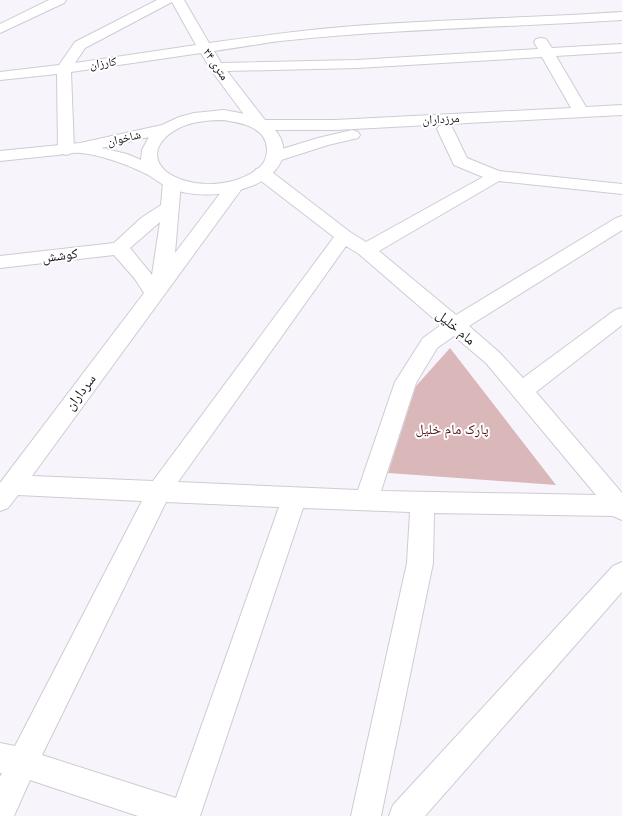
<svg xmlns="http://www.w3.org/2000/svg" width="622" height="816" font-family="'Public Sans','Noto Naskh Arabic',sans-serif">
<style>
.green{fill:#dab8b9}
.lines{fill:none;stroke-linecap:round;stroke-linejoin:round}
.minor-casing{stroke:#cfcbd3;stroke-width:2}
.major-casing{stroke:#cfcbd3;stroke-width:2}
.minor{fill:#fff;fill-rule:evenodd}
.major{fill:#fff;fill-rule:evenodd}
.labels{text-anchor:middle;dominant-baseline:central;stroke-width:4;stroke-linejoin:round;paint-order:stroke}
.far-street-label{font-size:12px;fill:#151316;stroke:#fff}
.street-label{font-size:14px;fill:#151316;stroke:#fff}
.park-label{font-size:14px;fill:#53171e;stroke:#fff}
</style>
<rect width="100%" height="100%" fill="#f8f4fc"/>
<polygon class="green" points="450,348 556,485 388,473 416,386"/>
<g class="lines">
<defs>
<g id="minor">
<polygon points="49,0 66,0 64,3 0,33 0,24"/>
<path d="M157,0h27l25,43c58,-8 116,-16 174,-19 80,-5 160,-7 239,-12v8c-114,7 -229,9 -342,21 -22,3 -44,7 -66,10l7,12 136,-3 181,-11 -4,-7 2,-3 5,-1 5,1 6,9 70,-4v8l-66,4 30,51 36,-2v10l-287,15h-75l-6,-2 -43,-58 -10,-17 -130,19 3,78 -2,3 -6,2 -6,-2 -2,-3 -1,-76 -57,6v-8l59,-7 16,-23zM172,2l24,43 -121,18 10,-15zM542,57l29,51 -236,12h-70l-38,-49 130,-3z"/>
<path d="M445,124l6,2 2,3 14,29 32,13 123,13v10l-123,-13 -120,70 77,64 160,-97 6,-2v14l-153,96 31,27 23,25 92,-68 7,-2v17l-86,67 86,101v27l-9,-4 -179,-3 -1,50 -52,253h-30l56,-253 3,-51 -107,-4 -103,308h-62l-108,-36 -16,36h-14v-39l2,-4h-2v-30l15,3 127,-245 -124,-6 -10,13 -8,3v-28l144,-190 -9,-14 -21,-24 -114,13v-12l114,-13 27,-25 20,-13 2,-23 3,-4 6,-1 6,1 3,4 -6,71 53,-70 6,-1 6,1 3,4 -211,289 121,5 181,-244 -78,-60 -2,-4 2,-4 6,-1 6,1 82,63 16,10 117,-65 -29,-12 -17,-36 2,-3zM160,222l-8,53 -22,-27zM346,246l13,8 82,71 -18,13 -28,44 -37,108 -180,-8zM454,336l32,27 110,132 -215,-4 35,-108 21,-35zM166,502l113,5 -103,291 -134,-43z"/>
<polygon points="352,130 358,132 360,135 358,138 328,145 275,162 269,161 267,157 269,153 318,138"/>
<polygon points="622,562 622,592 425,816 389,816 393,805 613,566"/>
</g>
<path id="major" d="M224,110c16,3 36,5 48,17 9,8 14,20 10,32 -5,13 -16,21 -28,26 -27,11 -62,14 -89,1 -5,-3 -10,-7 -15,-10 -18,-10 -48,-21 -69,-23 -7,-1 -16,1 -24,2 -19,2 -38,4 -57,6v-10l80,-8 82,-18 17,-8 15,-4zM224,120c18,3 42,7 43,29 0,6 -2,13 -6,17 -18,17 -52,22 -75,15 -34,-9 -40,-36 -7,-53 14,-7 30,-8 45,-8zM149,137l-7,13 -1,10 -14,-6 -26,-6z"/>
</defs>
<use href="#minor" class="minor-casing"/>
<use href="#major" class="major-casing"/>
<use href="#minor" class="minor"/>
<use href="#major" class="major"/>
</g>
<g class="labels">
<g class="far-street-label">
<text transform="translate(103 63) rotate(-8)">کارزان</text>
<text transform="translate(216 64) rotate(56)">۲۴ متری</text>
<text transform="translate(441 119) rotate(-3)">مرزداران</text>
<text transform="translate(124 138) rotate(-13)">شاخوان</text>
</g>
<g class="street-label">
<text transform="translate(60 255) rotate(-7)">کوشش</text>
<text transform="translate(456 327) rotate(40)">مام خلیل</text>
<text transform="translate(80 392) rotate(-53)">سرداران</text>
</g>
<g class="park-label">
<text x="452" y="429">پارک مام خلیل</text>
</g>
</g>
</svg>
